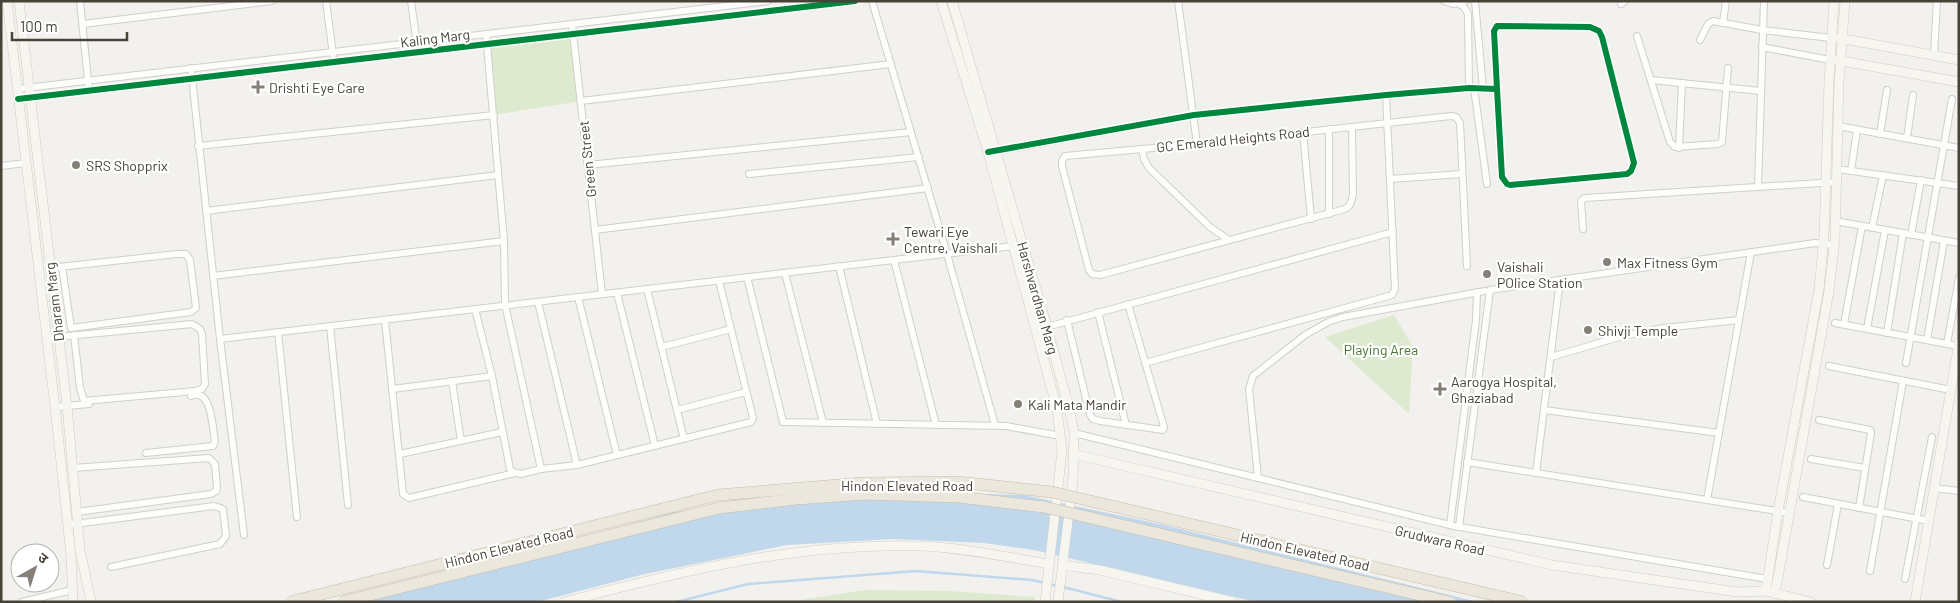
<svg xmlns="http://www.w3.org/2000/svg" width="1960" height="603" font-family="Barlow,'Noto Sans Devanagari',sans-serif">
<style>
.green{fill:#deeacf}
.water{fill:#c1d8ec}
.lines{fill:none;stroke-linecap:round;stroke-linejoin:round}
.stream{stroke:#c1d8ec;stroke-width:2.5}
.street-casing{stroke:#d0cfcb;stroke-width:8}
.secondary-casing{stroke:#d0cec4;stroke-width:10}
.street{stroke:#fdfdfc;stroke-width:6}
.secondary{stroke:#f6f5f0;stroke-width:9}
.highway-bridge-casing{stroke:#c7beaa;stroke-width:12;stroke-linecap:butt}
.highway-bridge{stroke:#ebe7dc;stroke-width:11}
.cycleway-casing{stroke:#fff;stroke-width:9}
.cycleway{stroke:#00873e;stroke-width:6}
.poi-dot{fill:#848078;stroke:#fff;stroke-width:2}
.labels{text-anchor:middle;dominant-baseline:central;stroke-width:4.5;stroke-linejoin:round;paint-order:stroke}
.street-label{font-size:14px;fill:#484339;stroke:#fff}
.poi-label{font-size:14px;fill:#484339;stroke:#fff;text-anchor:start}
.park-label{font-size:14px;fill:#477530;stroke:#fff}
</style>
<rect width="100%" height="100%" fill="#f2f1ed"/>
<g class="green">
<polygon points="574,34 581,101 494,115 487,44"/>
<polygon points="1394,315 1413,347 1409,414 1325,337"/>
<polygon points="865,590 949,591 1035,597 1035,602 788,602"/>
</g>
<polygon class="water" points="856,491 1024,495 1164,525 1478,602 1256,602 1034,550 984,543 893,539 787,545 645,574 537,602 335,602 532,552 674,512"/>
<g class="lines">
<g class="stream">
<polyline points="1063,587 1122,602"/>
<polyline points="676,602 748,584 916,571 1032,580 1058,586"/>
</g>
<defs>
<g id="street">
<polyline points="80,1 89,90"/>
<polyline points="326,1 333,55"/>
<polyline points="411,1 417,45"/>
<polyline points="872,1 947,254 995,425"/>
<polyline points="1178,1 1197,144"/>
<polyline points="1444,1 1453,4 1465,1"/>
<polyline points="1475,1 1483,89"/>
<polyline points="1459,4 1464,7 1468,14 1469,88"/>
<polyline points="1621,4 1625,1"/>
<polyline points="1723,23 1726,1"/>
<polyline points="83,24 272,1"/>
<polyline points="572,24 602,294"/>
<polyline points="486,34 504,241 505,304 541,469"/>
<polyline points="1637,36 1670,142 1675,147 1718,144 1722,142 1728,68"/>
<polyline points="1700,40 1708,24 1713,21 1762,30 1831,38"/>
<polyline points="1762,47 1830,60"/>
<polyline points="1934,55 1937,1"/>
<polyline points="191,68 220,339 244,535"/>
<polyline points="1651,80 1761,91"/>
<polyline points="1474,88 1487,184"/>
<polyline points="17,89 768,1"/>
<polyline points="18,99 855,1"/>
<polyline points="581,101 891,64"/>
<polyline points="1838,126 1959,148"/>
<polyline points="1352,127 1353,195 1350,205 1345,209 1100,275 1092,274 1089,270 1062,166 1062,161 1065,156 1197,144 1451,116 1456,117 1460,123 1467,266"/>
<polyline points="1329,129 1329,214"/>
<polyline points="1303,132 1311,219"/>
<polyline points="1880,134 1887,90"/>
<polyline points="1907,138 1913,95"/>
<polyline points="198,146 494,115"/>
<polyline points="1679,148 1682,83"/>
<polyline points="1142,149 1144,159 1149,168 1210,227 1229,240"/>
<polyline points="992,152 1194,115 1386,95 1469,88 1497,89 1494,31 1497,26 1590,27 1599,31 1602,37 1634,163 1631,171 1627,174 1510,185 1507,184 1502,177 1497,89"/>
<polyline points="588,165 911,132"/>
<polyline points="1,166 26,163"/>
<polyline points="1837,169 1959,186"/>
<polyline points="1851,171 1857,130"/>
<polyline points="749,174 919,157"/>
<polyline points="1390,179 1462,174"/>
<polyline points="1758,187 1764,1"/>
<polyline points="206,211 498,175"/>
<polyline points="1835,221 1959,243"/>
<polyline points="1872,228 1883,175"/>
<polyline points="1583,229 1581,201 1585,198 1836,182"/>
<polyline points="595,230 928,188"/>
<polyline points="1911,235 1921,180"/>
<polyline points="894,260 936,425"/>
<polyline points="839,266 877,424"/>
<polyline points="50,268 177,254 186,254 190,260 196,308 191,312 71,328 62,267"/>
<polyline points="785,273 823,423"/>
<polyline points="213,276 504,241"/>
<polyline points="747,277 783,422 1006,426 1061,436"/>
<polyline points="647,289 684,439"/>
<polyline points="617,293 655,446"/>
<polyline points="578,297 617,455"/>
<polyline points="538,302 577,465"/>
<polyline points="475,309 492,376 510,469 513,472 521,474 541,469 577,465 751,422 753,418 719,281"/>
<polyline points="1098,312 1126,425"/>
<polyline points="385,320 403,494 409,498 515,473"/>
<polyline points="1067,320 1090,415 1093,419 1100,421 1163,430 1164,427 1128,304"/>
<polyline points="1835,323 1953,345"/>
<polyline points="1844,324 1862,226"/>
<polyline points="330,326 348,505"/>
<polyline points="1047,327 1393,232"/>
<polyline points="1867,329 1885,230"/>
<polyline points="278,332 297,517"/>
<polyline points="1887,333 1903,233"/>
<polyline points="47,338 192,324 200,329 202,334 205,384 202,389 195,391 84,401 80,388 74,335"/>
<polyline points="220,339 1013,246"/>
<polyline points="1927,340 1944,241"/>
<polyline points="1947,344 1959,278"/>
<polyline points="662,347 731,329"/>
<polyline points="1551,357 1626,335 1664,328 1739,320"/>
<polyline points="1145,363 1392,295 1395,289 1386,95"/>
<polyline points="1906,363 1952,99"/>
<polyline points="1829,366 1951,390"/>
<polyline points="452,381 461,441"/>
<polyline points="393,389 492,376"/>
<polyline points="55,407 89,404"/>
<polyline points="677,410 746,392"/>
<polyline points="1544,410 1719,433"/>
<polyline points="1819,420 1870,430 1871,433 1859,508"/>
<polyline points="1074,433 1454,526 1767,579"/>
<path d="M146,453l67,-7 2,-4c-2,-11 -3,-44 -16,-47 -2,-1 -5,0 -8,1"/>
<polyline points="400,454 502,432"/>
<polyline points="1811,459 1865,468"/>
<polyline points="1467,462 1789,513"/>
<polyline points="73,468 209,458 215,464 217,488 216,491 211,494 77,512"/>
<polyline points="1536,473 1560,280"/>
<polyline points="1258,478 1249,389 1253,376 1305,335 1328,322 1343,317 1485,291"/>
<polyline points="1934,488 1959,491"/>
<polyline points="1803,497 1929,521"/>
<polyline points="1707,500 1751,252"/>
<polyline points="67,525 214,506 223,509 226,536 220,544 111,567"/>
<polyline points="1450,525 1476,320 1477,292"/>
<polyline points="1459,527 1490,290 1815,243 1834,245"/>
<polyline points="1827,565 1838,504"/>
<polyline points="1870,571 1903,381"/>
<polyline points="1905,579 1932,437"/>
<polyline points="22,602 72,590"/>
</g>
<g id="secondary">
<polyline points="7,1 55,407 71,555 73,602"/>
<polyline points="19,1 67,406 80,550 91,602"/>
<polyline points="941,1 988,152 1057,409 1062,451 1045,602"/>
<polyline points="952,1 1047,327 1069,408 1074,432 1073,480 1058,602"/>
<polyline points="1839,38 1959,60"/>
<polyline points="1836,60 1959,82"/>
<polyline points="1073,454 1552,565 1737,592 1766,591 1811,602"/>
<polyline points="1062,565 1100,570 1233,602"/>
<polyline points="1766,591 1778,511 1819,289 1824,237 1829,82 1834,1"/>
<polyline points="1775,594 1829,291 1835,239 1839,82 1845,1"/>
<path d="M564,602c117,-31 236,-60 358,-56 42,2 85,11 127,18"/>
<polyline points="1915,602 1959,342"/>
</g>
</defs>
<use href="#street" class="street-casing"/>
<use href="#secondary" class="secondary-casing"/>
<use href="#street" class="street"/>
<use href="#secondary" class="secondary"/>
<defs>
<g id="highway-bridge">
<polyline points="290,602 718,495 863,483 958,482 1052,492 1524,602"/>
<polyline points="342,602 719,508 796,499 865,494 959,497 1044,507 1450,602"/>
</g>
</defs>
<use href="#highway-bridge" class="highway-bridge-casing"/>
<use href="#highway-bridge" class="highway-bridge"/>
<defs>
<g id="cycleway">
<polyline points="18,99 855,1"/>
<polyline points="988,152 1194,115 1386,95 1469,88 1497,89 1494,31 1497,26 1590,27 1599,31 1602,37 1634,163 1631,171 1627,174 1510,185 1507,184 1502,177 1497,89"/>
</g>
</defs>
<use href="#cycleway" class="cycleway-casing"/>
<use href="#cycleway" class="cycleway"/>
</g>
<g class="poi-dot">
<path d="M255.5 79.5h5v5h5v5h-5v5h-5v-5h-5v-5h5z"/>
<circle cx="76" cy="165" r="5"/>
<path d="M890.5 231.5h5v5h5v5h-5v5h-5v-5h-5v-5h5z"/>
<circle cx="1607" cy="262" r="5"/>
<circle cx="1487" cy="274" r="5"/>
<circle cx="1588" cy="330" r="5"/>
<path d="M1437.5 381.5h5v5h5v5h-5v5h-5v-5h-5v-5h5z"/>
<circle cx="1018" cy="404" r="5"/>
</g>
<g class="labels">
<g class="street-label">
<text transform="translate(435 38) rotate(-7)">Kaling Marg</text>
<text transform="translate(1233 139) rotate(-6)">GC Emerald Heights Road</text>
<text transform="translate(587 159) rotate(-96)">Green Street</text>
<text transform="translate(1038 298) rotate(74)">Harshvardhan Marg</text>
<text transform="translate(54 302) rotate(-97)">Dharam Marg</text>
<text x="907" y="485">Hindon Elevated Road</text>
<text transform="translate(1440 540) rotate(13)">Grudwara Road</text>
<text transform="translate(509 547) rotate(-14)">Hindon Elevated Road</text>
<text transform="translate(1305 551) rotate(13)">Hindon Elevated Road</text>
</g>
<g class="poi-label">
<text x="269" y="87">Drishti Eye Care</text>
<text x="86" y="165">SRS Shopprix</text>
<text x="904" y="231">Tewari Eye<tspan x="904" dy="16">Centre, Vaishali</tspan></text>
<text x="1617" y="262">Max Fitness Gym</text>
<text x="1497" y="266">Vaishali<tspan x="1497" dy="16">POlice Station</tspan></text>
<text x="1598" y="330">Shivji Temple</text>
<text x="1451" y="381">Aarogya Hospital,<tspan x="1451" dy="16">Ghaziabad</tspan></text>
<text x="1028" y="404">Kali Mata Mandir</text>
</g>
<g class="park-label">
<text x="1381" y="349">Playing Area</text>
</g>
</g>
<rect width="1960" height="603" fill="none" stroke="#484339" stroke-width="5"/>
<g transform="translate(35 568) rotate(39)"><circle r="24" fill="#ffffff" stroke="#b6b4b0"/>
<path d="M0-4L9 19L0 12L-9 19Z" fill="#848078"/>
<text y="-8" font-size="14" font-weight="bold" text-anchor="middle" fill="#484339">उ</text>
</g>
<path d="M12 32v8h115v-8" fill="none" stroke="#484339" stroke-width="2.5"/>
<text x="20" y="32" font-size="15" fill="#484339" stroke="#ffffff" stroke-width="4" paint-order="stroke">100 m</text>
</svg>
